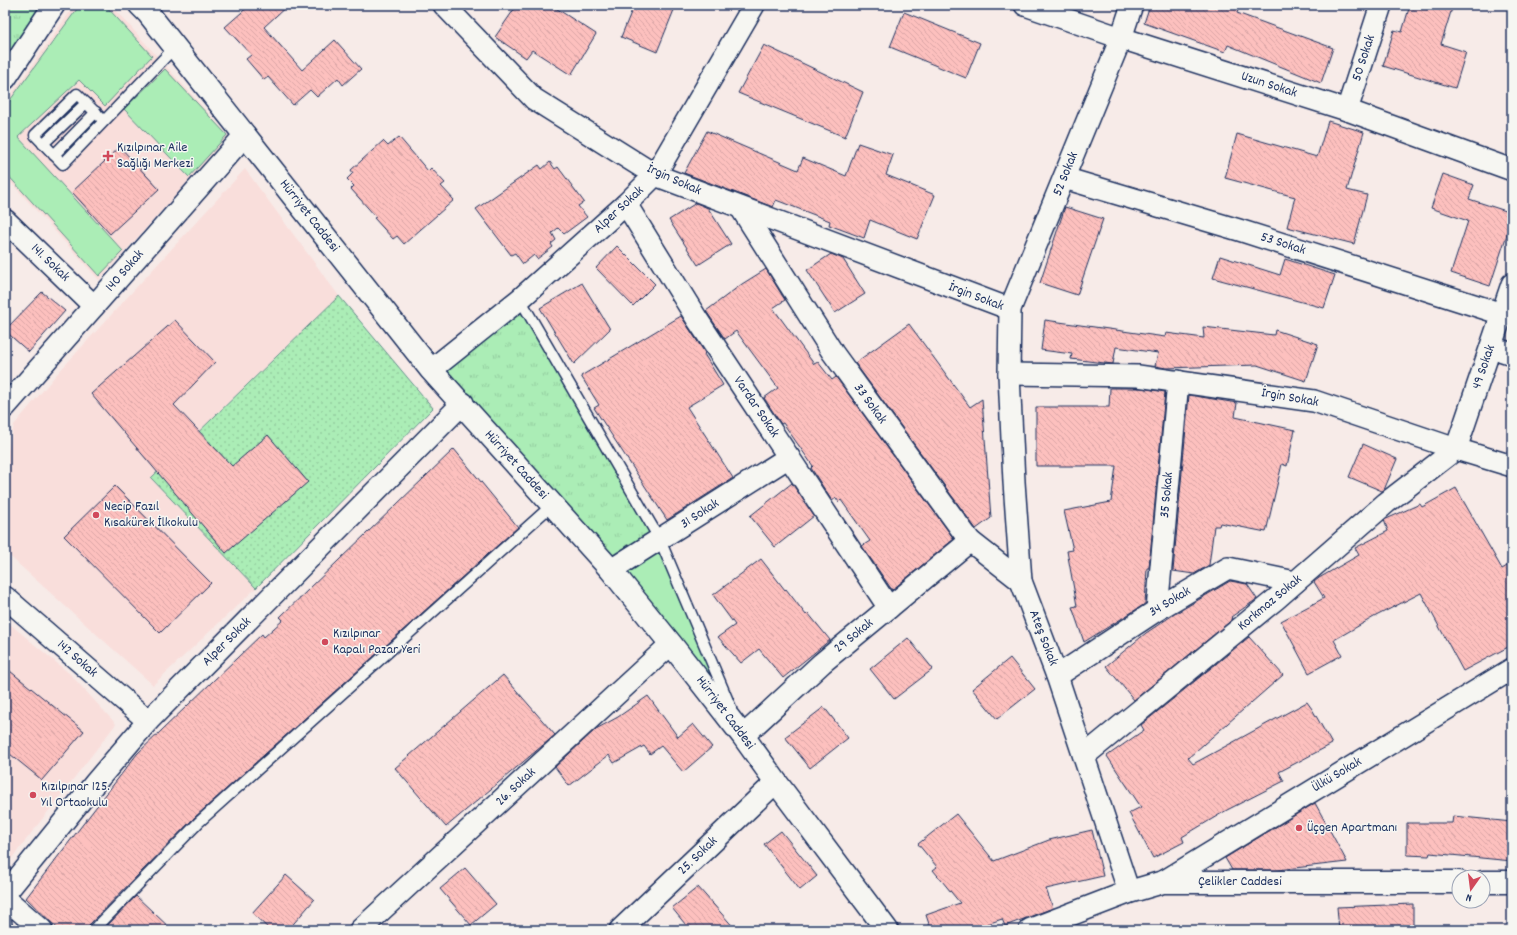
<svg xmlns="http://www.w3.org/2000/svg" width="1517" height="935" font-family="Dekko,sans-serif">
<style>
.built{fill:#f9dedb}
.grass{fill:#abedb6;stroke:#638e8a}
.park{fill:url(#park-tufts);stroke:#638e8a}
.garden{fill:url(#garden-dots);stroke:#638e8a}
.building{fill:url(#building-back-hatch);stroke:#1b2f5e}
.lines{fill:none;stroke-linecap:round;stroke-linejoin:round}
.lane-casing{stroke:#1b2f5e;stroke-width:13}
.street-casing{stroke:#1b2f5e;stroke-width:24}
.secondary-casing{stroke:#1b2f5e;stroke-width:25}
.lane{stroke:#f6f6f2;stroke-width:10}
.street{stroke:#f6f6f2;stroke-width:21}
.secondary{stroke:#f6f6f2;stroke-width:22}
.poi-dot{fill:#d1495b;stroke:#f6f6f2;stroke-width:1.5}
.labels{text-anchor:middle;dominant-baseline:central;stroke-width:3;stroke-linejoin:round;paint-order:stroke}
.street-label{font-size:14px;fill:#1b2f5e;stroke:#f6f6f2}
.poi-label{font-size:14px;fill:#1b2f5e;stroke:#f6f6f2;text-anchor:start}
</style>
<defs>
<pattern id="park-tufts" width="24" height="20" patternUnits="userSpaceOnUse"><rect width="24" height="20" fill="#abedb6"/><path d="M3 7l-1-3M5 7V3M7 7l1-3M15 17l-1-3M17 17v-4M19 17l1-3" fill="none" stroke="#93cc9f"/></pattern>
<pattern id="garden-dots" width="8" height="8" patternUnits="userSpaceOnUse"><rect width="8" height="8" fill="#abedb6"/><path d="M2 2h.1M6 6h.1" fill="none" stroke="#93cc9f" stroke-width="1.8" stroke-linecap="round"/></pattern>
<pattern id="building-back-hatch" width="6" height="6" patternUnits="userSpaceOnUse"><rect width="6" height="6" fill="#fdc0be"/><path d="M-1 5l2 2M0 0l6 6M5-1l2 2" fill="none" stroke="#d8a5a6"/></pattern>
</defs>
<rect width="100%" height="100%" fill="#f7ebe8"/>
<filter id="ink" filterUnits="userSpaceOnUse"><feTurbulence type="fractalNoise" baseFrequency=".025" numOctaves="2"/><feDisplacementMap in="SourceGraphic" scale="8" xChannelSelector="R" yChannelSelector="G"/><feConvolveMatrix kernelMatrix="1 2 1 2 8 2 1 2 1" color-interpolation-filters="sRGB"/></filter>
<g filter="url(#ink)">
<g class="built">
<polygon points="75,5 111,5 229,136 99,280 5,176 5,103"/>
<polygon points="245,169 339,296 151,478 256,588 153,685 5,552 5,464 14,425 56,375"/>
<polygon points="5,620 70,674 116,724 5,867"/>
</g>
<g class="grass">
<polygon points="80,5 105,5 152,56 105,106 79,80 18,137 123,251 99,276 5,172 5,107"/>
<polygon points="165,69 227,135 189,177 124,109"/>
<polygon points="660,540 743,736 611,570"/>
</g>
<g class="park">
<polygon points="5,5 42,5 5,61"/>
<polygon points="520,299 660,540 611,570 431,370"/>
</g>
<polygon class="garden" points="339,296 433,408 256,588 151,478"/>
<g class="building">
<polygon points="250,5 288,5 264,27 302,70 335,40 361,69 343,85 338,78 317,97 310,90 293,105 268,77 264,80 246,59 251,55 225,27"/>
<polygon points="517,5 551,5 596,34 571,75 532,50 526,58 495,37"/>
<polygon points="634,5 676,5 657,52 621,37"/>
<polygon points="1150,5 1240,5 1237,13 1333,48 1321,83 1228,45 1225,52 1144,23"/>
<polygon points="1410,5 1453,5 1441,44 1466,52 1455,88 1383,66 1394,30 1402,32"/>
<polygon points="904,12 980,43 966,78 890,47"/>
<polygon points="764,45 863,92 845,137 738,93"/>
<polygon points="1328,121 1364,132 1347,190 1367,195 1354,244 1287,227 1295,197 1225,178 1237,134 1317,157"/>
<polygon points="707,131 798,170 803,158 846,176 858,143 893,155 886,175 935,195 917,239 870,220 864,238 829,225 830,221 776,200 773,207 684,173"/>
<polygon points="399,137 428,171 431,168 445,183 441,186 454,200 404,244 397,236 393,239 374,218 376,217 351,189 354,186 347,179 353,173 351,170 383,141 388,146"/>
<polygon points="120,147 159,189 110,234 72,192"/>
<polygon points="550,162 555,169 558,167 584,202 578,206 587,217 564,234 558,228 552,233 556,240 551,244 553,247 537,259 534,255 523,264 515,253 511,255 476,209 539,165 542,169"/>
<polygon points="1443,174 1474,185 1469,199 1512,213 1512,219 1490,286 1451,273 1468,221 1431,208"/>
<polygon points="696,203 708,208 731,244 698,265 669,220"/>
<polygon points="1065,207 1103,219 1077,295 1040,283"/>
<polygon points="617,246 655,284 633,306 596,268"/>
<polygon points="831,254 843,259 865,294 835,313 807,270"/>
<polygon points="1220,256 1280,275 1285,259 1335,275 1324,308 1213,278"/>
<polygon points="766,269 785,300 773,308 814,364 818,362 832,380 836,377 954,539 892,590 862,546 870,541 841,500 839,502 836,498 832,501 811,468 813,466 783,423 781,424 764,398 778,388 736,331 725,339 706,311 742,284"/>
<polygon points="582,283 610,329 574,364 540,308"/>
<polygon points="42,292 65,311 29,352 5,331 5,330"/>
<polygon points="681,316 705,353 704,354 723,385 687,407 733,478 667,520 594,408 599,405 581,376"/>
<polygon points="175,320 215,362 174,405 232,466 268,435 308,482 226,553 91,394"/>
<polygon points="1045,320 1165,337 1166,333 1204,338 1203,327 1274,335 1275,330 1318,344 1306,381 1257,365 1166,368 1155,366 1158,353 1116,347 1113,364 1071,359 1072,354 1041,350"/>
<polygon points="909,324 970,407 982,399 991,518 976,529 855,363"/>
<polygon points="1110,388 1141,388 1165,392 1149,568 1147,568 1145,604 1084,642 1072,607 1077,606 1067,551 1073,550 1064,511 1111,502 1116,466 1036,466 1036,407 1109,407"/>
<polygon points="1189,395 1237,403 1235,417 1295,430 1287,466 1282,464 1266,532 1220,523 1219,526 1214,526 1209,565 1194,574 1173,571"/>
<polygon points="1363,444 1397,459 1384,490 1382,491 1349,477"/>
<polygon points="454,449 518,527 195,817 89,925 88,930 59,930 26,898 137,754 262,634 264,637 283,620 280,617"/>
<polygon points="792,483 814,516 775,547 750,516"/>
<polygon points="115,486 211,583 160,633 64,536"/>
<polygon points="1456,488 1502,569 1512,563 1512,645 1463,671 1421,593 1374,617 1334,640 1342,655 1309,673 1281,621 1324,598 1314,582 1319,578 1359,555 1355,548 1388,531 1384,520 1420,504 1422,507"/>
<polygon points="761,559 785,590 786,589 806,615 808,613 830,640 783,678 759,649 741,663 718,637 735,625 713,595"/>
<polygon points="1230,581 1247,584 1257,599 1231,617 1233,619 1134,700 1106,666 1146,633 1173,615"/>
<polygon points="1249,637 1283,675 1188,758 1193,764 1307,702 1312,709 1332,744 1279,772 1284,781 1227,810 1182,837 1184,842 1153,858 1129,813 1141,807 1107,756 1144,730 1141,725"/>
<polygon points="908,638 933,669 894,699 870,669"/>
<polygon points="1010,658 1035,689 997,719 972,689"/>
<polygon points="5,667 84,731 42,780 5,750"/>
<polygon points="503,675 555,735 446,827 395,768"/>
<polygon points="648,696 678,737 693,724 712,747 683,772 661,746 650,754 644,746 614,763 609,755 569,786 555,767 596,729 618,717"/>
<polygon points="824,707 848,738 810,768 785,737"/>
<polygon points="1315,803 1347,862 1277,870 1232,870 1225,858"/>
<polygon points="956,814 994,861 1049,840 1092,830 1103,876 1046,889 1053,908 1005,926 1002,919 970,930 931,930 926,915 960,903 933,870 937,867 918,844"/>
<polygon points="1453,816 1512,822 1512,861 1430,853 1429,856 1407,855 1407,823 1452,823"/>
<polygon points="781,831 817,876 800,890 764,844"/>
<polygon points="465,868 496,904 471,925 440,889"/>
<polygon points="286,875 314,900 288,930 270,930 252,913"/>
<polygon points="698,887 736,930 690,930 672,908"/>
<polygon points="136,896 172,930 103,930"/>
<polygon points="1413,904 1413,930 1339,930 1337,907"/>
</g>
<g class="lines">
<defs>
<g id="lane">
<polyline points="104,121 77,94 35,135 63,164 175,47"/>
<polyline points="43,144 86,103"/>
<polyline points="54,155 96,112"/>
<polyline points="520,299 660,540 731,708"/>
<polyline points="5,912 7,930"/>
<polyline points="94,930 199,822 552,505"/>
</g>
<g id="street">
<polyline points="444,5 534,99 655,175 1010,309"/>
<polyline points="1025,5 1121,38 1347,110 1512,170"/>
<polyline points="5,79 54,5"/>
<polyline points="1347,110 1381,5"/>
<polyline points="1064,178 1239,230 1502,314"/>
<polyline points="626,204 697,319 889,608"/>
<polyline points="741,208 833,353 970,541 1021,581"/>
<polyline points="5,220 94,306"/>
<polyline points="1491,347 1512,354"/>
<polyline points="431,370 520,299 626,204 655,175 754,5"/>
<polyline points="1009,374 1138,376 1314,401 1456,449 1512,466"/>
<polyline points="5,407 245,135"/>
<polyline points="611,570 789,457"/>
<polyline points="5,597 148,721"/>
<polyline points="1157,610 1178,381"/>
<polyline points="1057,676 1157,610 1228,568 1295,582"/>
<polyline points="743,736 822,663 970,541"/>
<polyline points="1084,756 1276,599 1386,503 1456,449 1512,284"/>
<polyline points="1163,882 1512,669"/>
<polyline points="1129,892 1057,676 1021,581 1014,482 1009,374 1010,309 1121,38 1132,5"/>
<polyline points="5,894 95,783 148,721 463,403"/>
<polyline points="5,898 42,930"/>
<polyline points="360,930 671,644"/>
<polyline points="620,930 776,782"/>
</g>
<g id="secondary">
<polyline points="140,5 148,13 431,370 611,570 671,644 743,736 776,782 887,930"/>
<polyline points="1483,882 1512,882"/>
<polyline points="1030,930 1129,892 1163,882 1459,882"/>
</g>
</defs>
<use href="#lane" class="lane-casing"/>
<use href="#street" class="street-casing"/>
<use href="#secondary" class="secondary-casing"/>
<use href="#lane" class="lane"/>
<use href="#street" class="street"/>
<use href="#secondary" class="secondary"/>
</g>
</g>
<g class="poi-dot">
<path d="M106 150h4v4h4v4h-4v4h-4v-4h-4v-4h4z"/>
<circle cx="96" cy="515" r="4"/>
<circle cx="325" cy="642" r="4"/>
<circle cx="33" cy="795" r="4"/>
<circle cx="1299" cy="828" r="4"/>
</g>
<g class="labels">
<g class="street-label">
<text transform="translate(1364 58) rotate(-72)">50 Sokak</text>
<text transform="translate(1269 85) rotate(18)">Uzun Sokak</text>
<text transform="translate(1066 174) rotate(-68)">52 Sokak</text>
<text transform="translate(674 180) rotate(24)">İrgin Sokak</text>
<text transform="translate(619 210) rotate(-43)">Alper Sokak</text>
<text transform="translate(309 216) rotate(52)">Hürriyet Caddesi</text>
<text transform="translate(1283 244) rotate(18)">53 Sokak</text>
<text transform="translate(50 263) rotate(44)">141. Sokak</text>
<text transform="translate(125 271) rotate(-49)">140 Sokak</text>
<text transform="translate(976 297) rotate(21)">İrgin Sokak</text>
<text transform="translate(1484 367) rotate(-71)">49 Sokak</text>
<text transform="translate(1290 398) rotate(10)">İrgin Sokak</text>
<text transform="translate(870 404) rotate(54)">33 Sokak</text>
<text transform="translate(756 407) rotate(56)">Vardar Sokak</text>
<text transform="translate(516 465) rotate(48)">Hürriyet Caddesi</text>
<text transform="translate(1167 495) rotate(-85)">35 Sokak</text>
<text transform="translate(700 514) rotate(-33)">31 Sokak</text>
<text transform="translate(1170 602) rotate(-31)">34 Sokak</text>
<text transform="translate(1270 603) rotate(-40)">Korkmaz Sokak</text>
<text transform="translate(854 636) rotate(-39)">29 Sokak</text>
<text transform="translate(1043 638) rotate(69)">Ateş Sokak</text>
<text transform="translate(227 642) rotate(-45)">Alper Sokak</text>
<text transform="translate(77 659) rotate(41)">142 Sokak</text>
<text transform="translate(725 713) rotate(53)">Hürriyet Caddesi</text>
<text transform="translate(1337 775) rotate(-31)">Ülkü Sokak</text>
<text transform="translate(516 787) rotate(-43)">26. Sokak</text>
<text transform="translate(698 856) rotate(-44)">25. Sokak</text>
<text x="1240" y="882">Çelikler Caddesi</text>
</g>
<g class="poi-label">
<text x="117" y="148">Kızılpınar Aile<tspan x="117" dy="16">Sağlığı Merkezi</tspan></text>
<text x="104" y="507">Necip Fazıl<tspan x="104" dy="16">Kısakürek İlkokulu</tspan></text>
<text x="333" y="634">Kızılpınar<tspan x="333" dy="16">Kapalı Pazar Yeri</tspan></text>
<text x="41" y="787">Kızılpınar 125.<tspan x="41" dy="16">Yıl Ortaokulu</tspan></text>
<text x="1307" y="828">Üçgen Apartmanı</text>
</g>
</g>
<rect width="1517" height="935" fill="none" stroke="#f6f6f2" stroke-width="20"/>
<rect x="10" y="10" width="1497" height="915" fill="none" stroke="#1b2f5e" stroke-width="1.5" filter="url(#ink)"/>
<g transform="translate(1471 889) rotate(194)"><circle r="19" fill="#f6f6f2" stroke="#9ea6b7"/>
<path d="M0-3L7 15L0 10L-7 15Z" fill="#d1495b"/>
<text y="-6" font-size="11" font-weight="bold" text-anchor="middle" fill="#1b2f5e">N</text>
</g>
</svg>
